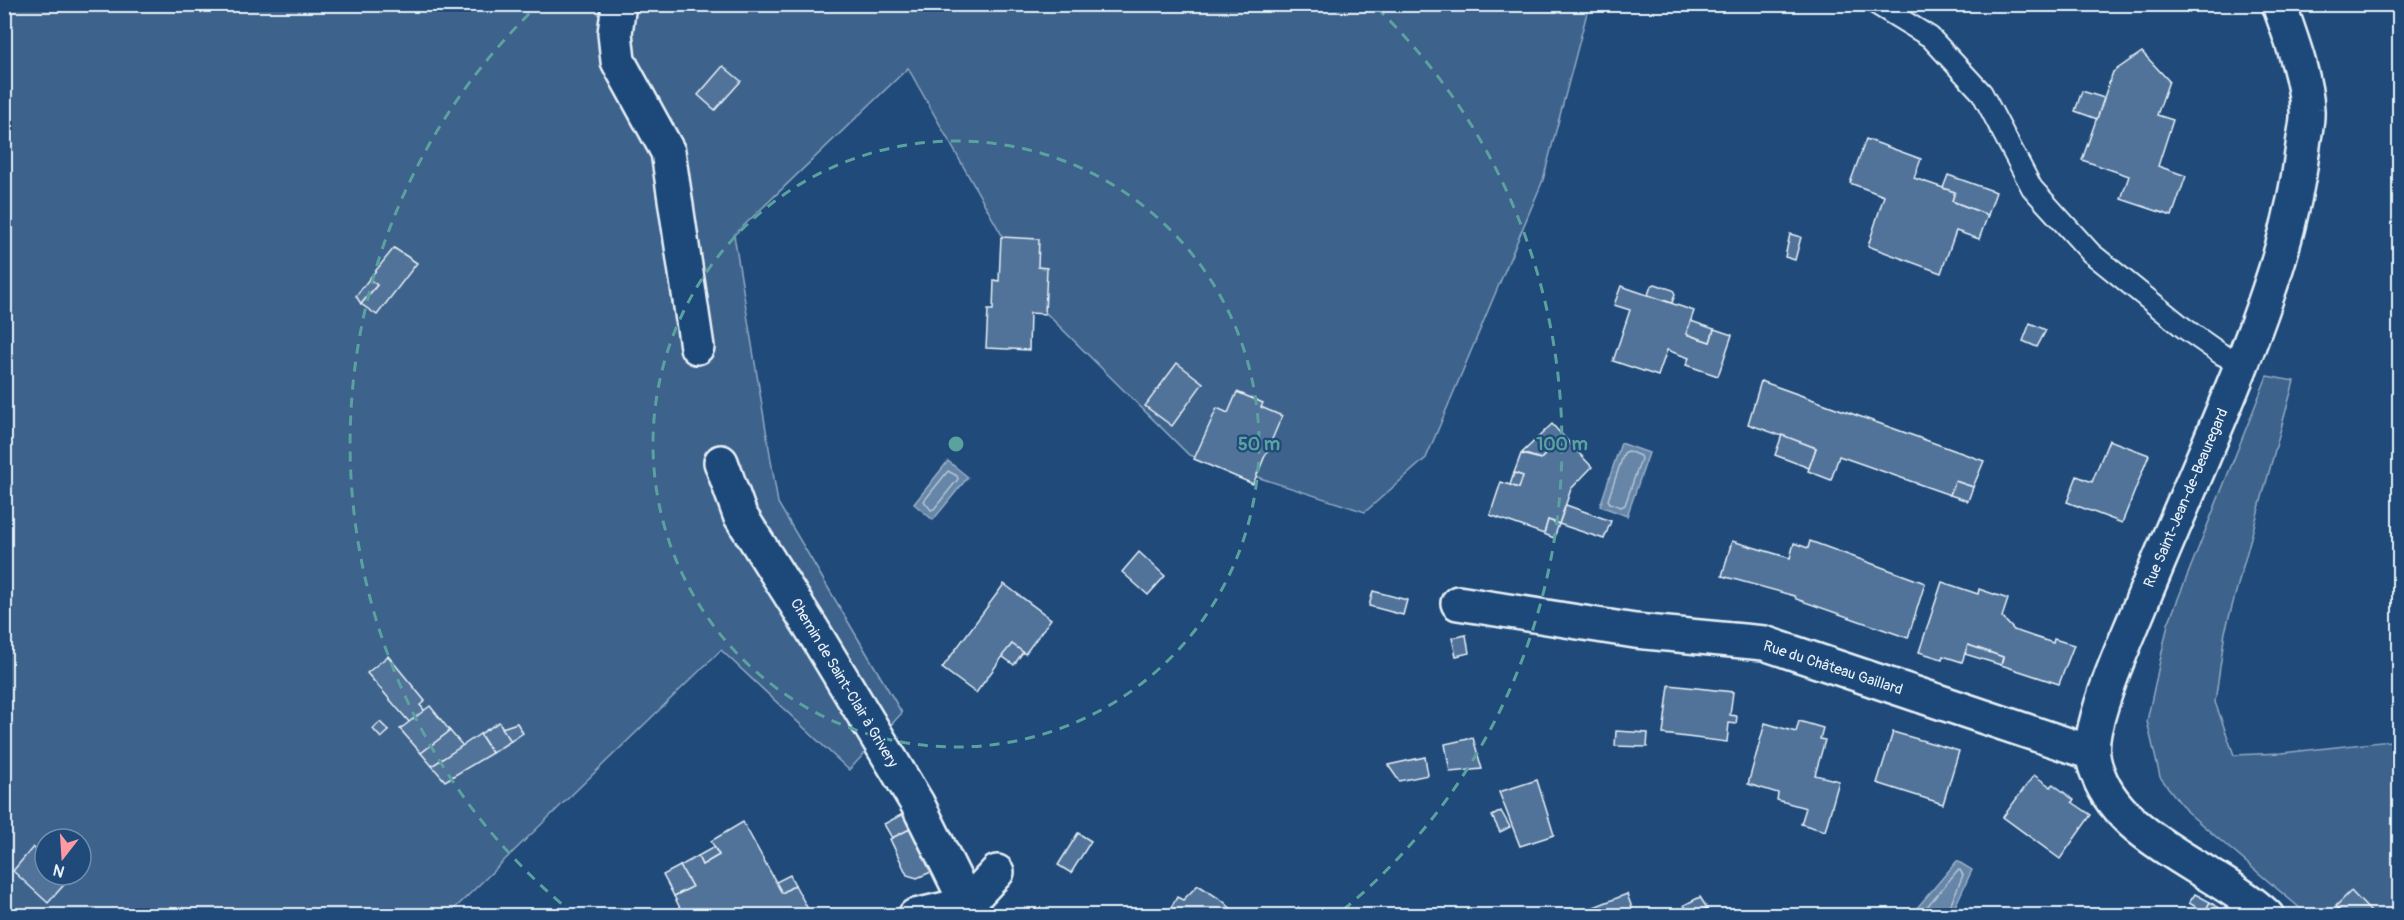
<svg xmlns="http://www.w3.org/2000/svg" width="2404" height="920" font-family="Pangolin,sans-serif">
<style>
.green{fill:#3c628c;stroke:#92aac2;stroke-width:1.5;fill-rule:evenodd}
.water{fill:#6685a7;stroke:#9ab0c7;stroke-width:1.5}
.lines{fill:none;stroke-linecap:round;stroke-linejoin:round}
.shore{stroke:#b4c6d8;stroke-width:1.5}
.building{fill:#517399;stroke:#e8f1f8;stroke-width:1.5}
.service-casing{stroke:#e8f1f8;stroke-width:24}
.minor-casing{stroke:#e8f1f8;stroke-width:38}
.service{stroke:#1f4a7a;stroke-width:20}
.minor{stroke:#1f4a7a;stroke-width:33}
.ring{fill:none;stroke:#5ba19e;stroke-width:3;stroke-dasharray:10 8}
.labels{text-anchor:middle;dominant-baseline:central;stroke-width:4.5;stroke-linejoin:round;paint-order:stroke}
.street-label{font-size:15px;fill:#e8f1f8;stroke:#1f4a7a}
.centre{fill:#5ba19e;stroke:#1f4a7a;stroke-width:3}
.ring-label{font-size:18px;text-anchor:middle;font-weight:bold;fill:#5ba19e;stroke:#1f4a7a;stroke-width:4.5;stroke-linejoin:round;paint-order:stroke}
</style>
<rect width="100%" height="100%" fill="#1f4a7a"/>
<filter id="ink" filterUnits="userSpaceOnUse"><feTurbulence type="fractalNoise" baseFrequency=".0167" numOctaves="2"/><feDisplacementMap in="SourceGraphic" scale="12" xChannelSelector="R" yChannelSelector="G"/><feConvolveMatrix kernelMatrix="1 2 1 2 8 2 1 2 1" color-interpolation-filters="sRGB"/></filter>
<g filter="url(#ink)">
<g class="green">
<path d="M5,5h1584l-46,175 -117,278 -61,54 -176,-57 -144,-143 -137,-244 -174,167 44,268 124,210 -53,57 -128,-120 -273,265 -443,1zM45,839h36v36h-36z"/>
<polygon points="2267,376 2294,381 2225,632 2215,702 2234,755 2282,753 2399,740 2399,915 2308,915 2187,812 2160,777 2147,721 2168,624"/>
</g>
<g class="water">
<polygon points="1621,443 1649,453 1627,516 1600,506"/>
<polygon points="948,461 968,477 933,520 914,504"/>
<polygon points="1957,861 1972,870 1951,915 1911,915"/>
</g>
<g class="lines">
<g class="shore">
<polygon points="1628,451 1640,456 1641,459 1625,505 1621,507 1610,503 1608,500 1624,453"/>
<polygon points="948,471 957,476 958,479 934,509 931,510 924,501"/>
<polyline points="1919,916 1957,871 1960,870 1963,875 1946,916"/>
</g>
</g>
<g class="building">
<polygon points="2142,52 2169,81 2157,115 2173,120 2158,166 2186,176 2172,216 2121,199 2129,176 2082,160 2113,72"/>
<polygon points="723,66 741,81 715,110 698,95"/>
<polygon points="2082,91 2104,98 2097,119 2075,111"/>
<polygon points="1866,139 1921,159 1914,178 1955,192 1952,201 1988,215 1979,239 1956,231 1941,273 1868,246 1884,196 1850,183"/>
<polygon points="1948,175 1996,192 1988,215 1952,201 1955,192 1943,188"/>
<polygon points="1790,234 1801,237 1795,260 1785,257"/>
<polygon points="1001,237 1039,239 1038,267 1047,268 1045,314 1030,313 1029,350 986,348 988,310 993,310 994,280 999,281"/>
<polygon points="394,248 417,263 377,315 361,304 377,285 369,279"/>
<polygon points="369,279 377,285 361,304 356,296"/>
<polygon points="1655,284 1673,290 1675,294 1672,303 1648,295 1651,286"/>
<polygon points="1621,286 1694,311 1686,334 1710,342 1714,329 1732,335 1718,376 1686,365 1689,358 1667,350 1658,376 1613,361 1630,310 1614,305"/>
<polygon points="1691,321 1714,329 1710,342 1686,334"/>
<polygon points="2030,323 2046,330 2037,347 2023,341"/>
<polygon points="1177,363 1203,383 1172,426 1145,406"/>
<polygon points="1761,381 1984,461 1973,487 1955,481 1950,495 1839,456 1831,480 1808,471 1816,448 1748,424"/>
<polygon points="1237,392 1263,403 1261,407 1282,416 1253,484 1194,459 1217,408 1228,413"/>
<polygon points="1552,424 1563,436 1541,459 1522,453"/>
<polygon points="1782,435 1816,448 1809,468 1775,455"/>
<polygon points="1563,436 1592,467 1571,489 1559,524 1548,520 1544,534 1490,515 1501,482 1519,488 1523,476 1514,473 1521,454 1541,459"/>
<polygon points="2109,440 2149,455 2122,523 2067,502 2077,476 2092,482"/>
<polygon points="1514,473 1523,476 1519,488 1510,485"/>
<polygon points="1955,481 1973,487 1968,501 1950,495"/>
<polygon points="1566,505 1611,521 1604,539 1559,524"/>
<polygon points="1548,520 1559,524 1554,538 1544,534"/>
<polygon points="1732,541 1790,558 1794,543 1808,548 1810,541 1925,583 1908,638 1796,599 1795,596 1722,576"/>
<polygon points="1139,552 1165,576 1148,595 1122,572"/>
<polygon points="1942,582 1978,594 1979,589 2008,599 2002,617 2014,630 2053,643 2054,639 2074,645 2059,684 2001,665 2003,657 1968,645 1962,662 1943,656 1942,659 1919,652"/>
<polygon points="1004,584 1051,619 1025,654 1012,644 976,693 942,668"/>
<polygon points="1373,591 1407,600 1403,615 1369,606"/>
<polygon points="1466,635 1469,653 1456,656 1452,638"/>
<polygon points="1012,644 1023,652 1014,665 1002,656"/>
<polygon points="1968,645 2003,657 2001,665 1965,654"/>
<polygon points="388,656 425,701 420,705 425,711 410,723 367,673"/>
<polygon points="1669,685 1733,692 1730,715 1737,716 1736,724 1729,723 1727,742 1663,734"/>
<polygon points="430,706 450,731 421,753 400,729"/>
<polygon points="1799,721 1823,728 1820,739 1825,740 1815,775 1839,781 1825,831 1801,824 1806,808 1777,800 1778,793 1748,784 1765,723 1796,732"/>
<polygon points="380,722 389,731 381,738 373,729"/>
<polygon points="499,722 511,741 492,753 480,734"/>
<polygon points="517,723 523,733 511,741 502,728"/>
<polygon points="450,731 463,746 432,766 421,753"/>
<polygon points="1616,731 1648,733 1647,747 1615,746"/>
<polygon points="1893,732 1959,751 1943,804 1877,783"/>
<polygon points="480,734 492,753 445,781 432,766"/>
<polygon points="1473,738 1482,769 1450,772 1445,744"/>
<polygon points="1425,757 1428,775 1399,781 1388,765"/>
<polygon points="2034,775 2051,787 2053,784 2074,800 2072,802 2091,815 2060,859 2003,817"/>
<polygon points="1537,780 1554,835 1520,846 1499,792"/>
<polygon points="914,808 922,823 892,838 884,824"/>
<polygon points="1501,811 1510,827 1500,832 1492,816"/>
<polygon points="743,822 782,893 795,885 809,911 801,916 684,916 674,896 692,887 680,866 698,856 702,865 719,855 711,841"/>
<polygon points="922,823 943,867 917,878 907,875 890,839"/>
<polygon points="1078,833 1091,841 1071,873 1058,865"/>
<polygon points="33,847 45,858 45,875 64,875 69,879 48,903 13,871"/>
<polygon points="714,847 719,855 702,865 698,856"/>
<polygon points="680,866 692,887 674,896 663,875"/>
<polygon points="790,875 795,885 782,893 776,882"/>
<polygon points="1198,885 1223,901 1236,913 1234,916 1166,916 1177,897 1183,900"/>
<polygon points="2351,891 2375,916 2345,916 2336,906"/>
<polygon points="1627,894 1635,916 1571,916"/>
<polygon points="2195,894 2210,902 2205,912 2189,903"/>
<polygon points="1700,897 1707,908 1690,916 1684,905"/>
<polygon points="2210,902 2223,911 2220,916 2211,916 2205,912"/>
<polygon points="1707,908 1714,916 1691,916"/>
</g>
<g class="lines">
<defs>
<polyline id="service" points="1876,4 1930,37 1982,93 2032,188 2091,253 2184,328 2221,354 2242,365"/>
<g id="minor">
<polyline points="619,4 615,33 618,61 668,152 697,347"/>
<polyline points="721,462 740,515 812,629 917,803 967,904"/>
<polyline points="1458,603 1635,631 1764,643 2092,753"/>
<polyline points="915,916 967,904 997,872"/>
<path d="M2267,916c-50,-47 -145,-75 -169,-142 -6,-14 -7,-31 -3,-46 9,-38 26,-76 41,-112 34,-84 72,-166 105,-250 28,-71 53,-143 62,-220 1,-11 5,-24 4,-36 -1,-33 -17,-74 -28,-106"/>
</g>
</defs>
<use href="#service" class="service-casing"/>
<use href="#minor" class="minor-casing"/>
<use href="#service" class="service"/>
<use href="#minor" class="minor"/>
</g>
</g>
<g class="ring">
<circle cx="956" cy="444" r="303"/>
<path d="M575 915A606 606 0 0 1 535 8M1377 8A606 606 0 0 1 1337 915"/>
</g>
<g class="labels">
<g class="street-label">
<text transform="translate(2186 498) rotate(-67)">Rue Saint-Jean-de-Beauregard</text>
<text transform="translate(1833 668) rotate(18)">Rue du Château Gaillard</text>
<text transform="translate(844 683) rotate(59)">Chemin de Saint-Clair à Grivery</text>
</g>
</g>
<circle cx="956" cy="444" r="9" class="centre"/>
<g class="ring-label">
<text x="1259" y="450">50 m</text>
<text x="1562" y="450">100 m</text>
</g>
<rect width="2404" height="920" fill="none" stroke="#1f4a7a" stroke-width="24"/>
<rect x="12" y="12" width="2380" height="896" fill="none" stroke="#e8f1f8" stroke-width="2" filter="url(#ink)"/>
<g transform="translate(63 857) rotate(197)"><circle r="28" fill="#1f4a7a" stroke="#6f8dac" stroke-width="1.5"/>
<path d="M0-4.5L10 22L0 15L-10 22Z" fill="#ff9aa2"/>
<text y="-9" font-size="16" font-weight="bold" text-anchor="middle" fill="#e8f1f8">N</text>
</g>
</svg>
